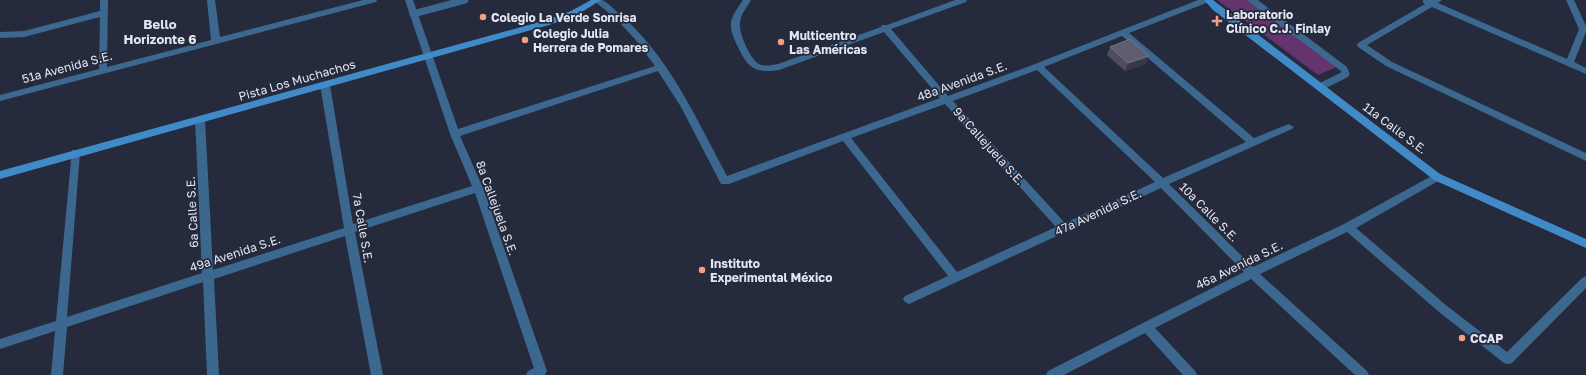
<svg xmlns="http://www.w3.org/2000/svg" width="1586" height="375" font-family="'Golos Text',sans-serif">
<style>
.green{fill:#65336d}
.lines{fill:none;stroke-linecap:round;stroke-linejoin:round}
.lane{stroke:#3c688f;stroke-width:7}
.street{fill:#3c688f;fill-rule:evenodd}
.secondary{fill:#418ac8;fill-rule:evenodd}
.wall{fill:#514d60}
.shaded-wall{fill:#39384b}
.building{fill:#615d70;stroke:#757284}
.poi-dot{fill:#f39f85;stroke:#252a3c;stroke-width:1.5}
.labels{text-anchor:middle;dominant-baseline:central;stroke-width:3.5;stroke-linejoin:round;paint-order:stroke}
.poi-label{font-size:12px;font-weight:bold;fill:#e2e6f2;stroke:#252a3c;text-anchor:start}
.street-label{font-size:12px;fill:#e2e6f2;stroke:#252a3c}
.neighbourhood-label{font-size:13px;font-weight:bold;fill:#e2e6f2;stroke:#252a3c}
</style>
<rect width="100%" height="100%" fill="#252a3c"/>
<polygon class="green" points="1217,0 1249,0 1339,66 1318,75"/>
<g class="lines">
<g class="lane">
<polyline points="1252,0 1344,69 1346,74 1320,87"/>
<polyline points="413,14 465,0"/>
</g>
<g class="street">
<polygon points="100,0 108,0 107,67 211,40 207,0 215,0 220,37 363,0 377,0 376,2 0,101 0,95 99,69 100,17 24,37 0,38 0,32 24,31 100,11"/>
<path d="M405,0h8l45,129 197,-63 -20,-27 -19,-20 -23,-19c2,0 7,0 9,0 5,2 11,8 15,12 50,40 80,108 110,164l213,-78 -56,-66 -105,38c-27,4 -32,-4 -43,-27 -3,-7 -6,-13 -5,-21 2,-8 7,-15 12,-22h8c-4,7 -10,14 -11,22 -2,10 10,37 19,42 6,3 13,1 19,0l103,-37 1,-2h5l68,-25h12l-1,2 -75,27 57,67 87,-32 163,-64h12l-1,2 -80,31 125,105 35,-14 5,3 -2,2 -123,55 84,83 91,-43 93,-51 3,1 2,3 -2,3 -84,48 91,78 60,46 75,-74 4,-2v12l-74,75 -4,1 -4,-1 -65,-51 -92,-80 -87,42 107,97 2,4h-14l-104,-96 -96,49 40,43 2,4h-14l-38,-42 -81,42h-18l2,-4 196,-99 -83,-84 -252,116 -4,-2 -2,-3 2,-3 43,-20 -105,-135 -114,43h-8l-40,-77 -23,-36 -198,65 23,52 64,183 -2,4h-19l2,-4 6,-3 -59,-175 -120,39 28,143h-12l-26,-139 -131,43 5,96h-12l-4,-93 -136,45 -4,48h-12l4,-44 -55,18v-10l56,-18 16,-171h6l2,3 -13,164 135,-44 -7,-153 2,-2 3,-1 5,3 8,150 131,-42 -24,-143 2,-2h6l2,2 23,139 119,-38 -22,-52zM1122,36l124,106 -83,36 -119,-111zM1037,70l118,112 -90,41 -112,-122zM945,104l111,123 -99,45 -106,-134z"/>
<polygon points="1423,0 1442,0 1438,3 1567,59 1579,29 1566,0 1574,0 1586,26 1586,32 1574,62 1586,68 1586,74 1432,7 1367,45 1392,62 1586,153 1586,161 1386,66 1358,47 1357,45 1358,43 1425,4 1423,3"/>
</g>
<g class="secondary">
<polygon points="591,0 601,0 577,15 549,25 0,179 0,171 543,21 571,11"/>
<polygon points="1204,0 1213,0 1440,174 1586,239 1586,248 1434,180 1213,10"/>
</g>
</g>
<polygon class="wall" points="1110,47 1146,64 1125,71 1107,55"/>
<polygon class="shaded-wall" points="1149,56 1146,64 1125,71 1128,63"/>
<polygon class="building" points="1130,39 1149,56 1128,63 1110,47"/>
<g class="poi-dot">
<circle cx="483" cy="17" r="4"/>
<path d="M1215 15h4v4h4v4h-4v4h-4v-4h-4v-4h4z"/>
<circle cx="525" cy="40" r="4"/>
<circle cx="781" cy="42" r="4"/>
<circle cx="702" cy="270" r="4"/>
<circle cx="1462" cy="338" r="4"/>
</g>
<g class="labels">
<g class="poi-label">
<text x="1226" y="14">Laboratorio<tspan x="1226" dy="14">Clínico C.J. Finlay</tspan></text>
<text x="491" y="17">Colegio La Verde Sonrisa</text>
<text x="533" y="33">Colegio Julia<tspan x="533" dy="14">Herrera de Pomares</tspan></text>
<text x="789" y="35">Multicentro<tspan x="789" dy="14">Las Américas</tspan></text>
<text x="710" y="263">Instituto<tspan x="710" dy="14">Experimental México</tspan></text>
<text x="1470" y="338">CCAP</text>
</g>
<g class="street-label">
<text transform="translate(67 67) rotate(-15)">51a Avenida S.E.</text>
<text transform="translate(297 80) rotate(-16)">Pista Los Muchachos</text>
<text transform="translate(962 81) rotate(-20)">48a Avenida S.E.</text>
<text transform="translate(1395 128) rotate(37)">11a Calle S.E.</text>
<text transform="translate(989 146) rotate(48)">9a Callejuela S.E.</text>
<text transform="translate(497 208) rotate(70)">8a Callejuela S.E.</text>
<text transform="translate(192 212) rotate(-93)">6a Calle S.E.</text>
<text transform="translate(1098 212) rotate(-25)">47a Avenida S.E.</text>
<text transform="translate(1209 212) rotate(45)">10a Calle S.E.</text>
<text transform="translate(363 228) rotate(80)">7a Calle S.E.</text>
<text transform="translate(235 253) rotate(-18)">49a Avenida S.E.</text>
<text transform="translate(1239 265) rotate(-26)">46a Avenida S.E.</text>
</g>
<g class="neighbourhood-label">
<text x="160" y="24">Bello<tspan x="160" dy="15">Horizonte 6</tspan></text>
</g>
</g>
</svg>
